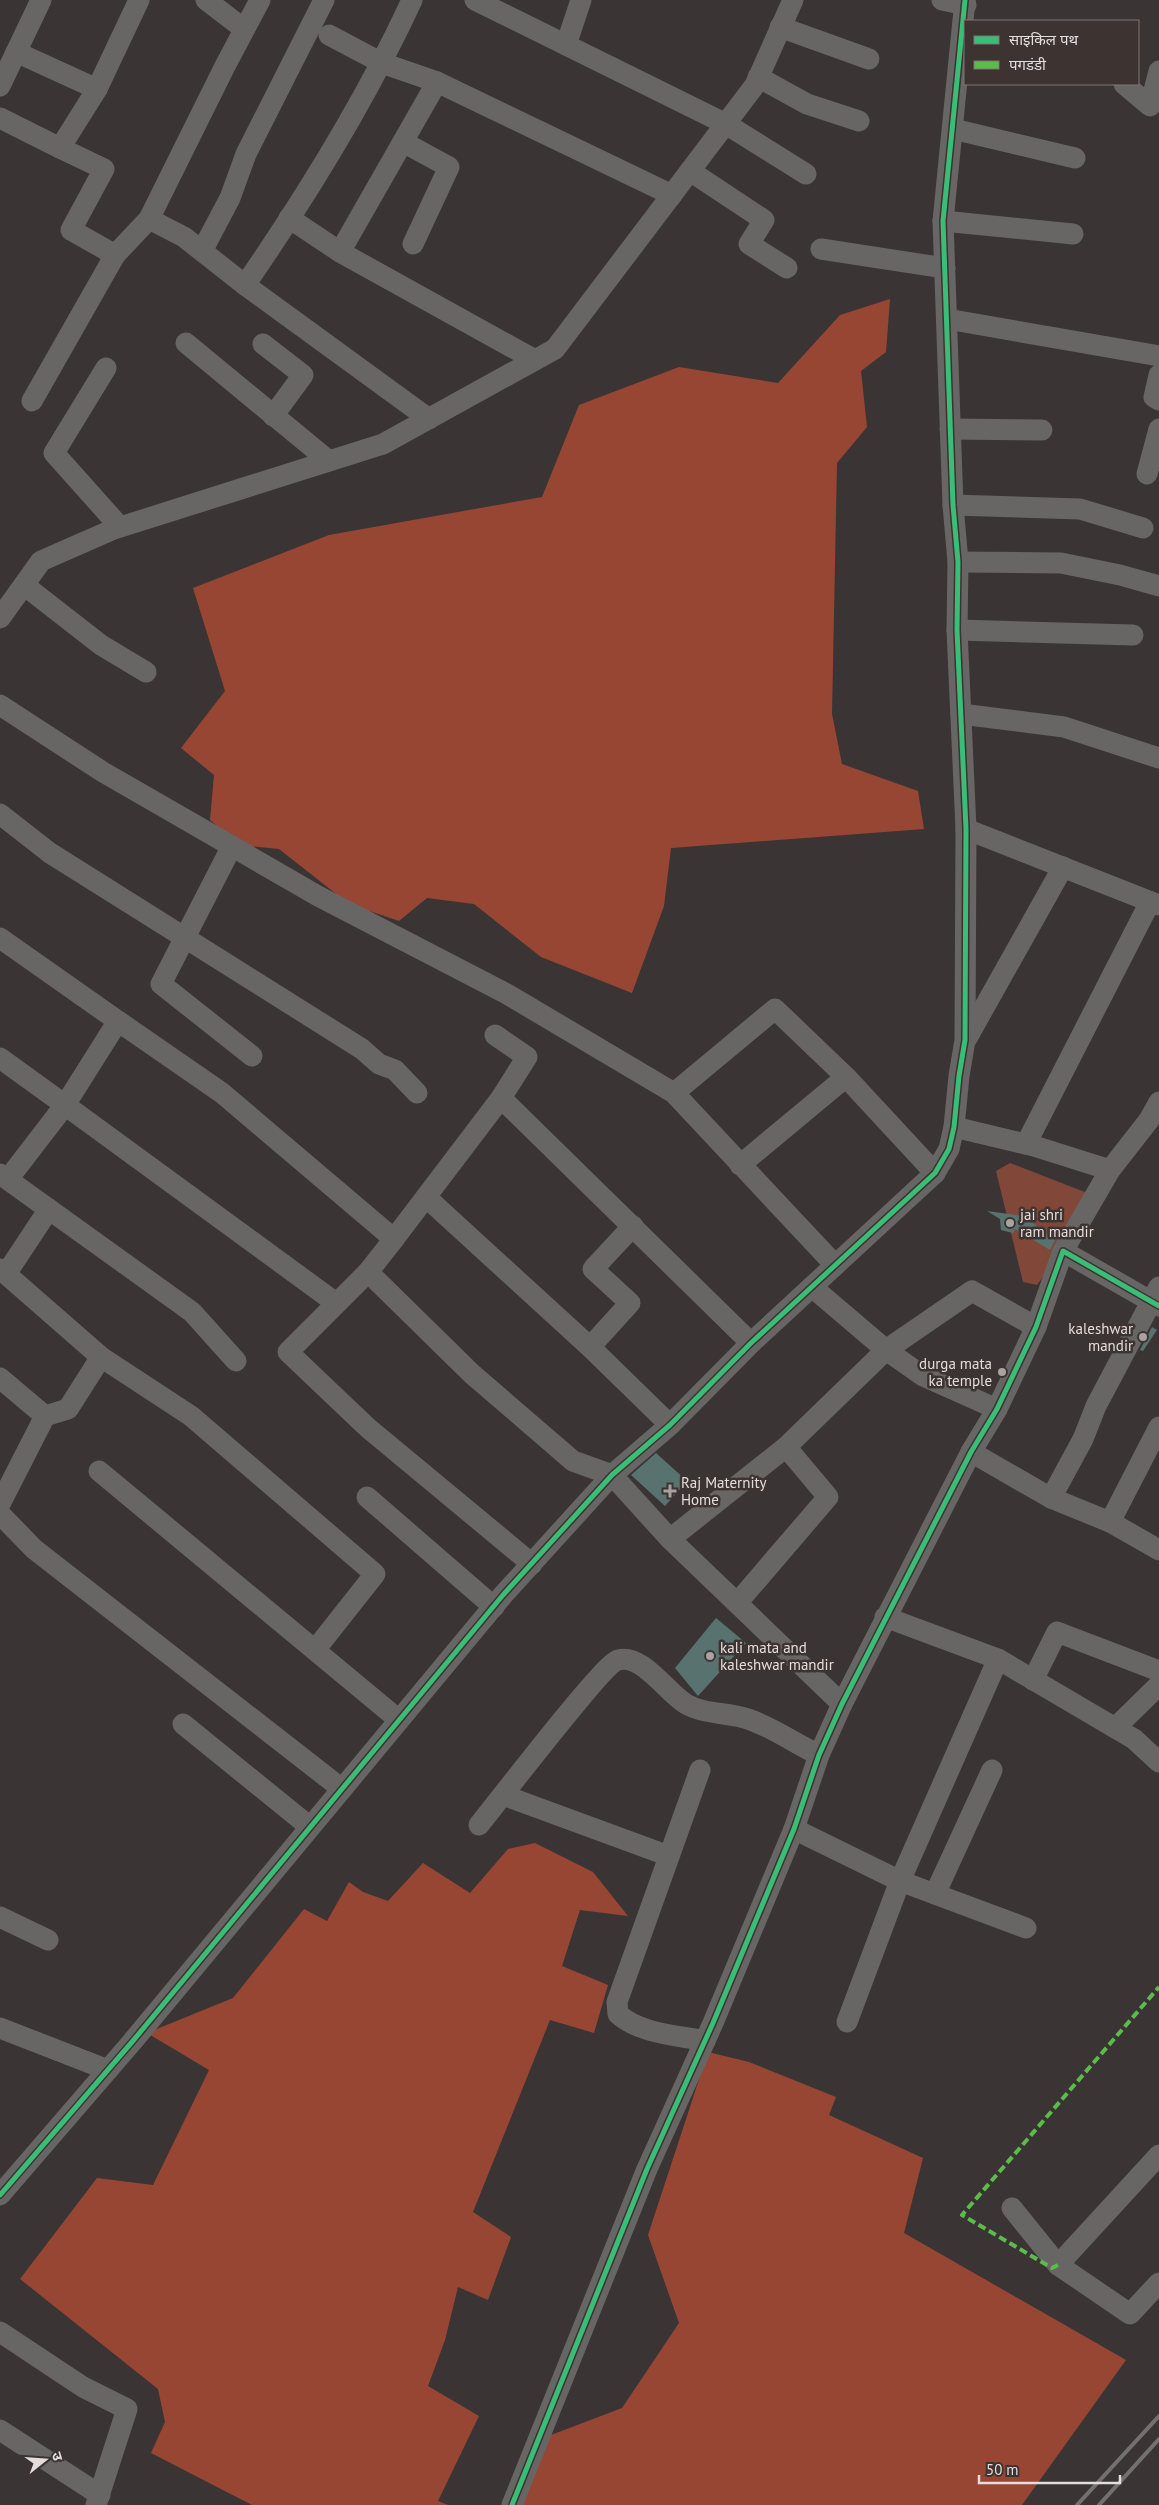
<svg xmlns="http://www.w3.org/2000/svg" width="1159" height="2505" font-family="'PT Sans','Noto Sans Devanagari',sans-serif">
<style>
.green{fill:#81483a}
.water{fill:#974634}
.building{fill:#58726f}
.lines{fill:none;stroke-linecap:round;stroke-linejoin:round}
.minor{stroke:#686565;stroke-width:21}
.rail{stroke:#737070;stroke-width:4}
.quiet{stroke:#5cbc4b;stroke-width:4;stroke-dasharray:8 4;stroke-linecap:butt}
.cycleway-casing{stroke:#3d3331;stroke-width:8}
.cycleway{stroke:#3abd76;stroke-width:5}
.poi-dot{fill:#a8a2a1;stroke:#3d3331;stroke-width:2}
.labels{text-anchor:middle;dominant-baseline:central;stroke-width:5;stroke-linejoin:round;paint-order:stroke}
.poi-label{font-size:15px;fill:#e3dddc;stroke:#3d3331;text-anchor:start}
</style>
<rect width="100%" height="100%" fill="#3a3534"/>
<polygon class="green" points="1010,1163 1100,1198 1037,1285 1023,1282 996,1171"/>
<g class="water">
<polygon points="890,299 886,352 861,371 867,427 837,463 832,714 842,764 918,791 924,829 671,848 664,906 632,993 541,957 474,904 427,898 399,921 349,904 279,849 239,845 210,820 214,775 181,748 225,691 193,588 329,535 542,497 579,405 679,367 778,383 840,315"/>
<polygon points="535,1843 593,1872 628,1916 580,1910 562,1966 608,1985 594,2033 550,2020 473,2212 511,2237 488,2300 458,2287 445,2340 428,2386 479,2416 438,2501 448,2505 252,2505 151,2453 165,2422 158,2389 20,2279 97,2178 153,2185 209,2070 147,2033 233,1998 304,1909 327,1921 349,1882 363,1892 388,1901 423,1863 470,1893 508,1849"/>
<polygon points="708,2052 749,2062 836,2097 829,2115 923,2158 904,2233 1126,2360 1022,2505 522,2505 551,2435 622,2408 679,2323 648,2235"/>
</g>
<g class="building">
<polygon points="987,1211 1024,1216 1055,1240 1050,1250 1015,1229 1013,1233 1001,1230 1000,1219"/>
<polygon points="1152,1327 1157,1330 1143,1351 1140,1350"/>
<polygon points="656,1453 687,1481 665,1506 631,1475"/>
<polygon points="716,1618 746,1643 698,1696 675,1668"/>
</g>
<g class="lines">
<g class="minor">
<polyline points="139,0 97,89 60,148 104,169 71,230 115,255 149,219 225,66 260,0"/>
<polyline points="206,0 244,29"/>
<polyline points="475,0 726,124 806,174"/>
<polyline points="942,0 966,5"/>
<polyline points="780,27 869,59"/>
<polyline points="329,35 382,63 437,82 672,195"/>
<polyline points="566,45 581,0"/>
<polyline points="16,52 97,89"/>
<polyline points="758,77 807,104 859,121"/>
<polyline points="1124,84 1150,106 1159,71"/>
<polyline points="0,86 41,0"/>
<polyline points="0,118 60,148"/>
<polyline points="953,129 1075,158"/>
<polyline points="403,142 449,167 413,244"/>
<polyline points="690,171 764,220 749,244 787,268"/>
<polyline points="289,218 340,252 535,360"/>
<polyline points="149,219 184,237 245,285 429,419"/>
<polyline points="943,221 1073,234"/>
<polyline points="821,249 945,268"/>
<polyline points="202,251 230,198 246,154 324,0"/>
<polyline points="340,252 437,82"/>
<path d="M245,285c62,-90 121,-185 167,-285"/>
<polyline points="947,319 1159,356"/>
<polyline points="186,343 329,461"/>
<polyline points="263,344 303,375 273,416"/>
<polyline points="106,368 54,453 120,527"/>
<polyline points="1159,375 1154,397 1159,400"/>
<polyline points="32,401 115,255"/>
<polyline points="950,429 1042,430"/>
<polyline points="1147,474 1159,429"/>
<polyline points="953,505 1080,509 1143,528"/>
<polyline points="958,562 1061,563 1120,575 1159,586"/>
<polyline points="24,585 101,645 146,672"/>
<polyline points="0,618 41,561 114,529 383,444 555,349 755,85 793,0"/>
<polyline points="957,630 1133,635"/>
<polyline points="0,705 103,772 318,896 507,994 674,1093 835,1265"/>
<polyline points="961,714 1064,727 1159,758"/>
<polyline points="0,814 50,853 362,1049 379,1064 395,1070 417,1093"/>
<polyline points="966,829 1159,905"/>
<polyline points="232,846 161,984 252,1056"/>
<polyline points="0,938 118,1021 65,1105 336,1303"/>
<polyline points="118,1021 222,1093 394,1239 501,1098"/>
<polyline points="495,1035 527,1057 501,1098 751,1343"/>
<polyline points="967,1038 1063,867"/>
<polyline points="0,1058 65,1105 8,1179"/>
<polyline points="674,1093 775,1009 846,1077 935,1173"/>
<polyline points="954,1127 1034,1146 1110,1170 1149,1120 1159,1102"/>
<polyline points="1026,1144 1150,902"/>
<polyline points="740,1165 846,1077"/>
<polyline points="0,1174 192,1312 236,1361"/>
<polyline points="427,1198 590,1347 670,1425"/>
<polyline points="394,1239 368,1272 288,1352 368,1428 532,1564"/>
<polyline points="1063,1251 1110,1170"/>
<polyline points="0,1269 6,1274 49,1209"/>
<polyline points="368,1272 472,1374 573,1461 612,1475 670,1539 842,1704"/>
<polyline points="6,1274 101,1357 191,1416 375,1574 315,1650"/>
<polyline points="812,1287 886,1350 923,1376 997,1409"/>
<polyline points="590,1347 630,1303 593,1269 633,1226"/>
<polyline points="0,1378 45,1416"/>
<polyline points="971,1452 1051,1498 1110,1522 1159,1550"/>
<polyline points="99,1471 399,1720"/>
<polyline points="367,1497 494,1607"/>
<polyline points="1051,1498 1083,1439 1096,1406 1159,1287"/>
<polyline points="0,1504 45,1416 68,1409 101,1357"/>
<polyline points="0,1514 34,1549 342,1789"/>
<polyline points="1110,1522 1159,1427"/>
<polyline points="670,1539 786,1447 886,1350 972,1291 1036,1327"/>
<polyline points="738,1602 828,1497 786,1447"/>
<polyline points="885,1617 998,1659 1134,1739 1159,1762"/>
<polyline points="1033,1680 1057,1632 1159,1671"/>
<polyline points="183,1724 310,1827"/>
<polyline points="1115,1728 1159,1685"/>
<path d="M700,1770l-83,232 1,12c22,20 59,21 87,27"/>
<polyline points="503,1795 669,1856"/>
<path d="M479,1825c18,-22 124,-161 139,-165 24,-7 49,33 68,44 19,11 42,8 62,15 24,8 48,25 71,36"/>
<polyline points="794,1829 900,1881 1026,1928"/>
<polyline points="935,1894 992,1770"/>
<polyline points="0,1917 48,1940"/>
<polyline points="847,2022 900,1881 998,1659"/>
<polyline points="0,2028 108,2070"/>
<polyline points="0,2195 132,2042 503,1595 612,1475 670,1425 751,1343 935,1173 949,1149 954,1127 959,1076 965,1040 966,829 957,630 958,562 953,505 943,221 965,0"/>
<polyline points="1012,2208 1058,2265 1130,2314 1159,2283"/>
<polyline points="1058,2265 1159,2155"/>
<polyline points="0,2332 83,2387 127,2409 96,2505"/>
<polyline points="0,2430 100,2495"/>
<polyline points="512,2505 647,2169 713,2023 794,1829 819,1755 842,1704 971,1452 997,1409 1036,1327 1063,1251 1159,1306"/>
</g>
<g class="rail">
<polyline points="1077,2505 1159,2416"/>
<polyline points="1099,2505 1159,2439"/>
</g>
<polyline class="quiet" points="1058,2265 1052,2268 962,2215 1159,1987"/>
<defs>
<g id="cycleway">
<polyline points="0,2195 132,2042 503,1595 612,1475 670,1425 751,1343 935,1173 949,1149 954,1127 959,1076 965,1040 966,829 957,630 958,562 953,505 943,221 965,0"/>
<polyline points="512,2505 647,2169 713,2023 794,1829 819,1755 842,1704 971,1452 997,1409 1036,1327 1063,1251 1159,1306"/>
</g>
</defs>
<use href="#cycleway" class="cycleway-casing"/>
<use href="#cycleway" class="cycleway"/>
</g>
<g class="poi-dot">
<circle cx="1010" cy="1223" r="5"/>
<circle cx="1143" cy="1337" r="5"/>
<circle cx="1002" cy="1372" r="5"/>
<path d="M667.5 1483.5h5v5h5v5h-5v5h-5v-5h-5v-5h5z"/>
<circle cx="710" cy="1656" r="5"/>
</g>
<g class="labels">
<g class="poi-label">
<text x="1020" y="1214">jai shri<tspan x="1020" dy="17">ram mandir</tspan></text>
<text x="1133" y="1328" text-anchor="end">kaleshwar<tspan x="1133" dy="17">mandir</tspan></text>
<text x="992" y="1363" text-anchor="end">durga mata<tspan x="992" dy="17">ka temple</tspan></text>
<text x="681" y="1482">Raj Maternity<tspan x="681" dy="17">Home</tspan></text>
<text x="720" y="1647">kali mata and<tspan x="720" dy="17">kaleshwar mandir</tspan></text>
</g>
</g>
<rect x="964" y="20" width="175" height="65" fill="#3d3331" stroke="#7f7775"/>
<rect x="974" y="36" width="25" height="8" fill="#3abd76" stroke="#7f7775"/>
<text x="1009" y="45" font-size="15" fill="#e3dddc">साइकिल पथ</text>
<rect x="974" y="61" width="25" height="8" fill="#5cbc4b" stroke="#7f7775"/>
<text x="1009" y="70" font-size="15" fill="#e3dddc">पगडंडी</text>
<g transform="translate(45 2460) rotate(73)" stroke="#3d3331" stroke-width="4" paint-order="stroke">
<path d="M0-4L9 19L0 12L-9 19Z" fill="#e3dddc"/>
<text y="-8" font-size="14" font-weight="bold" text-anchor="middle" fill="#e3dddc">उ</text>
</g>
<path d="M979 2475v8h141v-8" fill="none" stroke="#e3dddc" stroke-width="2.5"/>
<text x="986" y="2475" font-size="15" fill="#e3dddc" stroke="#3d3331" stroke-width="4" paint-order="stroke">50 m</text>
</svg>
